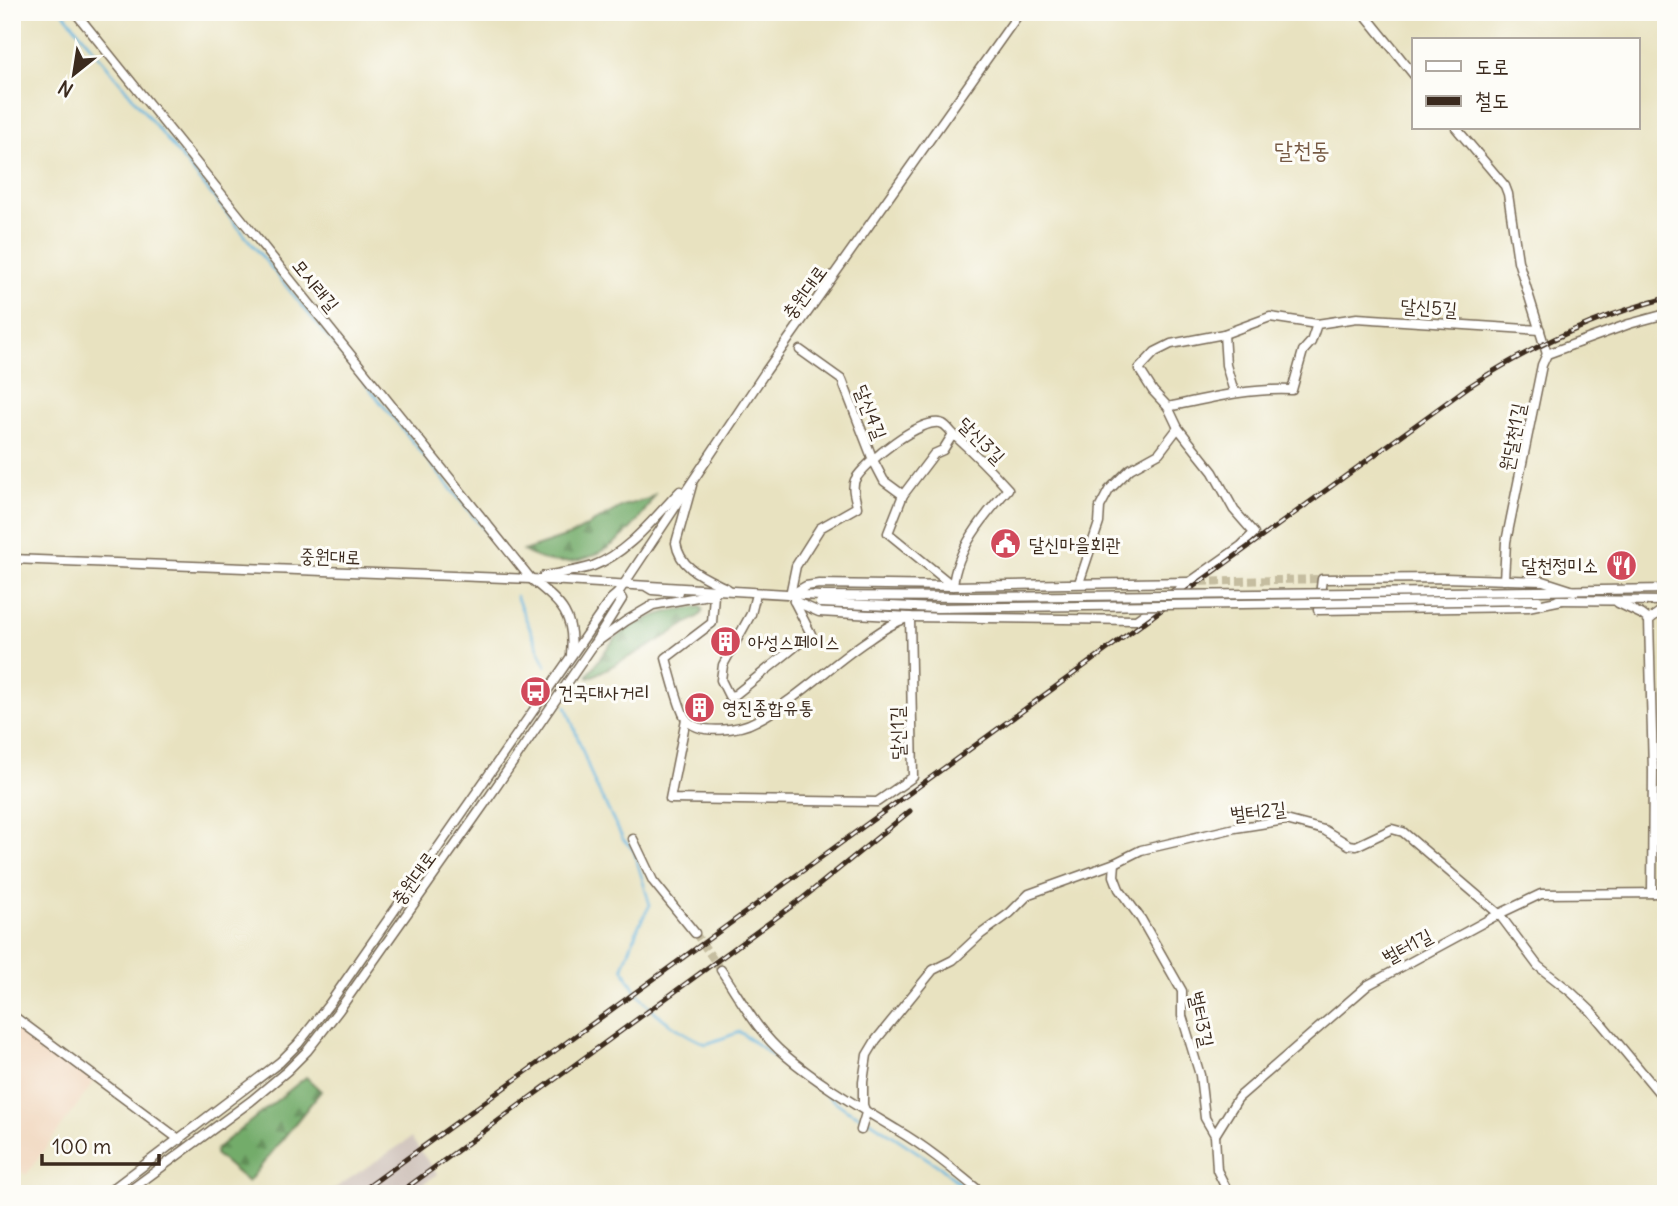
<svg xmlns="http://www.w3.org/2000/svg" width="1678" height="1206" font-family="Delius,'Poor Story',sans-serif">
<style>
.built{fill:#f0d5bc}
.railway{fill:#cec1b9}
.forest{fill:url(#forest-firs);stroke:#576b44;stroke-width:2}
.lines{fill:none;stroke-linecap:round;stroke-linejoin:round}
.stream{stroke:#63b4de;stroke-width:2.5}
.minor-tunnel{stroke:#c5bda0;stroke-width:8;stroke-dasharray:8 4;stroke-linecap:butt}
.minor-casing{stroke:#786a57;stroke-width:11}
.minor{stroke:#fff;stroke-width:8}
.rail-casing{stroke:#3b2a1e;stroke-width:5}
.rail{stroke:#fdfcf7;stroke-width:2.5;stroke-dasharray:8;stroke-linecap:butt}
.minor-bridge-casing{stroke:#786a57;stroke-width:11;stroke-linecap:butt}
.minor-bridge{stroke:#fff;stroke-width:8}
.labels{text-anchor:middle;dominant-baseline:central;stroke-width:6;stroke-linejoin:round;paint-order:stroke}
.street-label{font-size:19px;fill:#3b2a1e;stroke:#fdfcf7}
.poi-label{font-size:19px;fill:#3b2a1e;stroke:#fdfcf7;text-anchor:start}
.quarter-label{font-size:23px;fill:#765944;stroke:#fdfcf7}
</style>
<defs>
<pattern id="forest-firs" width="22" height="20" patternUnits="userSpaceOnUse" patternTransform="scale(1.75)"><rect width="22" height="20" fill="#73ac6a"/><path d="M5 1l3.5 6h-7zM16 11l3.5 6h-7z" fill="#608c57"/></pattern>
</defs>
<rect width="100%" height="100%" fill="#fdfcf7"/>
<filter id="ink" filterUnits="userSpaceOnUse"><feTurbulence type="fractalNoise" baseFrequency=".0143" numOctaves="2"/><feDisplacementMap in="SourceGraphic" scale="14" xChannelSelector="R" yChannelSelector="G"/><feConvolveMatrix kernelMatrix="1 2 1 2 8 2 1 2 1" color-interpolation-filters="sRGB"/></filter>
<filter id="wash" filterUnits="userSpaceOnUse"><feTurbulence type="fractalNoise" baseFrequency=".00686" numOctaves="4" result="noise"/><feDisplacementMap in="SourceGraphic" scale="28" xChannelSelector="R" yChannelSelector="G"/><feGaussianBlur stdDeviation="1.57" result="paint"/><feColorMatrix in="noise" values="0 0 0 0 0 0 0 0 0 0 0 0 0 0 0 0 0 1.4 0 .05"/><feComposite in="paint" operator="in"/></filter>
<g filter="url(#wash)">
<rect width="100%" height="100%" fill="#e8e2c0"/>
<polygon class="built" points="12,1022 94,1082 26,1175 12,1164"/>
<polygon class="railway" points="411,1138 437,1174 410,1194 326,1194"/>
<g class="forest">
<path d="M654,495c-24,48 -78,87 -131,56l48,-16 52,-29 25,-7z"/>
<path d="M701,607l2,4 -4,5 -45,28 -65,34 -2,-2c9,-11 17,-25 27,-36 22,-22 57,-31 87,-33z"/>
<polygon points="306,1077 321,1091 248,1182 215,1154 216,1149"/>
</g>
<g class="lines">
<g class="stream">
<polyline points="63,12 500,549"/>
<polyline points="516,596 546,666"/>
<path d="M566,706l28,76 29,57 11,12 16,54 -11,20 -16,42c14,36 48,61 83,77l34,-12 107,78 25,12 68,45 32,27"/>
</g>
</g>
</g>
<g filter="url(#ink)">
<g class="lines">
<g class="minor-tunnel">
<polyline points="1189,582 1322,579"/>
<polyline points="695,933 721,970"/>
</g>
<defs>
<g id="minor">
<path d="M75,12l456,567c29,24 44,34 40,75"/>
<polyline points="1363,12 1414,75"/>
<polyline points="1456,128 1505,186 1508,194 1518,261 1547,354"/>
<polyline points="1224,334 1226,365 1234,392"/>
<polyline points="800,350 842,380 873,460 884,481 903,495"/>
<polyline points="1168,407 1153,391 1139,369 1155,352 1171,344 1224,334 1270,317 1317,324"/>
<path d="M692,485l-16,58c4,27 31,35 52,46"/>
<polyline points="12,559 531,579 820,596"/>
<path d="M544,576c16,-3 34,-5 49,-10 35,-13 62,-49 87,-75"/>
<polyline points="1504,580 1506,542 1542,365 1547,354 1629,324 1666,314"/>
<path d="M1079,583l20,-60 1,-16 9,-17 21,-21 29,-16 19,-25 -10,-21c42,-9 81,-19 124,-17l11,-39 8,-9 6,-18 40,-6 183,12"/>
<polyline points="953,586 888,533 903,495 934,454 943,450 953,434"/>
<polyline points="647,587 652,590 678,592"/>
<polyline points="1537,591 1666,589"/>
<polyline points="792,594 806,586 819,584 953,586 1189,582"/>
<path d="M790,595l6,-29 24,-38 37,-21c-1,-9 -6,-18 -2,-27 9,-17 68,-65 88,-56 4,2 8,8 11,11 19,17 37,35 54,54 -24,27 -52,61 -55,97"/>
<polyline points="755,598 751,614 723,665 721,680 729,696 735,695 811,634 794,601"/>
<polyline points="1558,600 1666,601"/>
<polyline points="1562,600 1528,607 1318,610 1322,579 1444,578 1543,581 1574,591"/>
<polyline points="794,601 819,612 910,617 1136,620 1241,546 1254,533 1234,510 1213,472 1178,428"/>
<polyline points="1618,603 1641,614 1649,620"/>
<path d="M594,644l32,-23 27,-16 61,-11 -2,29 -46,35c3,11 14,54 20,61 13,17 54,11 70,2 41,-21 74,-56 112,-81 14,-10 26,-18 42,-23l3,160 -36,25 -207,-3 16,-80"/>
<polyline points="633,839 653,881 695,933"/>
<polyline points="1115,863 1114,876 1119,889 1141,919 1182,991 1182,1016 1200,1075 1205,1118 1215,1135 1217,1170 1229,1194"/>
<polyline points="1652,893 1653,771 1649,620 1666,607"/>
<path d="M721,970c19,28 37,63 64,85 34,29 74,52 112,75 31,18 58,41 86,64"/>
<polyline points="12,1015 180,1140"/>
<polyline points="861,1130 866,1113 863,1105 863,1082 867,1055 876,1040 933,970 953,960 981,934 1010,913 1029,894 1115,863 1141,850 1235,828 1286,820 1324,830 1349,845 1356,846 1392,829 1403,832 1499,914 1538,966 1571,992 1591,1011 1666,1101"/>
<polyline points="1215,1135 1238,1098 1368,985 1499,914 1541,894 1666,893"/>
<polyline points="106,1194 280,1062 298,1044 330,1003 611,599 618,593 766,371 1020,12"/>
<polyline points="125,1194 251,1101 287,1071 307,1051 339,1010 485,803 594,644 622,599 618,593"/>
</g>
</defs>
<use href="#minor" class="minor-casing"/>
<use href="#minor" class="minor"/>
<defs>
<g id="rail">
<path d="M358,1194l1110,-807c62,-40 126,-70 198,-89"/>
<polyline points="398,1194 803,898 910,811"/>
</g>
</defs>
<use href="#rail" class="rail-casing"/>
<use href="#rail" class="rail"/>
<defs>
<g id="minor-bridge">
<polyline points="820,596 973,597 1537,591"/>
<polyline points="820,603 937,608 1538,600"/>
</g>
</defs>
<use href="#minor-bridge" class="minor-bridge-casing"/>
<use href="#minor-bridge" class="minor-bridge"/>
</g>
</g>
<defs>
<symbol id="civic-disc" viewBox="-11 -11 22 22"><circle r="9.5" fill="#d1495b" stroke="#fdfcf7"/><path d="M-.6-6.5H3V-4.5H.6V-3L4-1V1h2V6H-6V1h2V-1L-.6-3ZM-1.2 2.5V6h2.4V2.5Z" fill="#fff"/></symbol>
<symbol id="restaurant-disc" viewBox="-11 -11 22 22"><circle r="9.5" fill="#d1495b" stroke="#fdfcf7"/><path d="M-5-6h1v4h1v-4h1v4h1v-4h1v5L-1.5 .5V6h-2V.5L-5-1ZM5-6V6H3V1.5H1.5Q1.5-4 5-6Z" fill="#fff"/></symbol>
<symbol id="building-disc" viewBox="-11 -11 22 22"><circle r="9.5" fill="#d1495b" stroke="#fdfcf7"/><path d="M-4-6H4V6H1V3H-1V6H-4ZM-2.5-4.3h1.7v1.8h-1.7ZM.8-4.3h1.7v1.8H.8ZM-2.5-1h1.7V.8h-1.7ZM.8-1h1.7V.8H.8Z" fill="#fff"/></symbol>
<symbol id="bus-disc" viewBox="-11 -11 22 22"><circle r="9.5" fill="#d1495b" stroke="#fdfcf7"/><path d="M-5-6H5V4H4V6H2V4H-2V6H-4V4H-5ZM-3.5-4V0h7V-4ZM-3.5 1.2v1.5H-2V1.2ZM2 1.2v1.5H3.5V1.2Z" fill="#fff"/></symbol>
</defs>
<g fill-rule="evenodd">
<use href="#civic-disc" x="988" y="526" width="35" height="35"/>
<use href="#restaurant-disc" x="1604" y="548" width="35" height="35"/>
<use href="#building-disc" x="708" y="624" width="35" height="35"/>
<use href="#bus-disc" x="518" y="674" width="35" height="35"/>
<use href="#building-disc" x="682" y="690" width="35" height="35"/>
</g>
<g class="labels">
<g class="street-label">
<text transform="translate(316 285) rotate(51)">모시래길</text>
<text transform="translate(804 292) rotate(-54)">충원대로</text>
<text transform="translate(1429 307) rotate(4)">달신5길</text>
<text transform="translate(871 412) rotate(69)">달신4길</text>
<text transform="translate(1512 437) rotate(-79)">원달천1길</text>
<text transform="translate(982 440) rotate(45)">달신3길</text>
<text transform="translate(330 556) rotate(2)">중원대로</text>
<text transform="translate(897 733) rotate(-91)">달신1길</text>
<text transform="translate(1258 811) rotate(-6)">벌터2길</text>
<text transform="translate(413 878) rotate(-54)">충원대로</text>
<text transform="translate(1407 946) rotate(-28)">벌터1길</text>
<text transform="translate(1202 1019) rotate(78)">벌터3길</text>
</g>
<g class="poi-label">
<text x="1029" y="544">달신마을회관</text>
<text x="1598" y="565" text-anchor="end">달천정미소</text>
<text x="748" y="642">아성스페이스</text>
<text x="558" y="692">건국대사거리</text>
<text x="722" y="707">영진종합유통</text>
</g>
<g class="quarter-label">
<text x="1302" y="149">달천동</text>
</g>
</g>
<rect width="1678" height="1206" fill="none" stroke="#fdfcf7" stroke-width="42"/>
<rect x="1412" y="38" width="228" height="91" fill="#fdfcf7" stroke="#afa8a0" stroke-width="2"/>
<rect x="1426" y="61" width="35" height="10" fill="#ffffff" stroke="#afa8a0" stroke-width="2"/>
<text x="1475" y="74" font-size="21" fill="#3b2a1e">도로</text>
<rect x="1426" y="96" width="35" height="10" fill="#3b2a1e" stroke="#afa8a0" stroke-width="2"/>
<text x="1475" y="108" font-size="21" fill="#3b2a1e">철도</text>
<g transform="translate(74 74) rotate(210)" stroke="#fdfcf7" stroke-width="5" paint-order="stroke">
<path d="M0-5L12 26L0 18L-12 26Z" fill="#3b2a1e"/>
<text y="-10" font-size="19" font-weight="bold" text-anchor="middle" fill="#3b2a1e">N</text>
</g>
<path d="M42 1154v10h117v-10" fill="none" stroke="#3b2a1e" stroke-width="3.5"/>
<text x="52" y="1154" font-size="21" fill="#3b2a1e" stroke="#fdfcf7" stroke-width="5" paint-order="stroke">100 m</text>
</svg>
